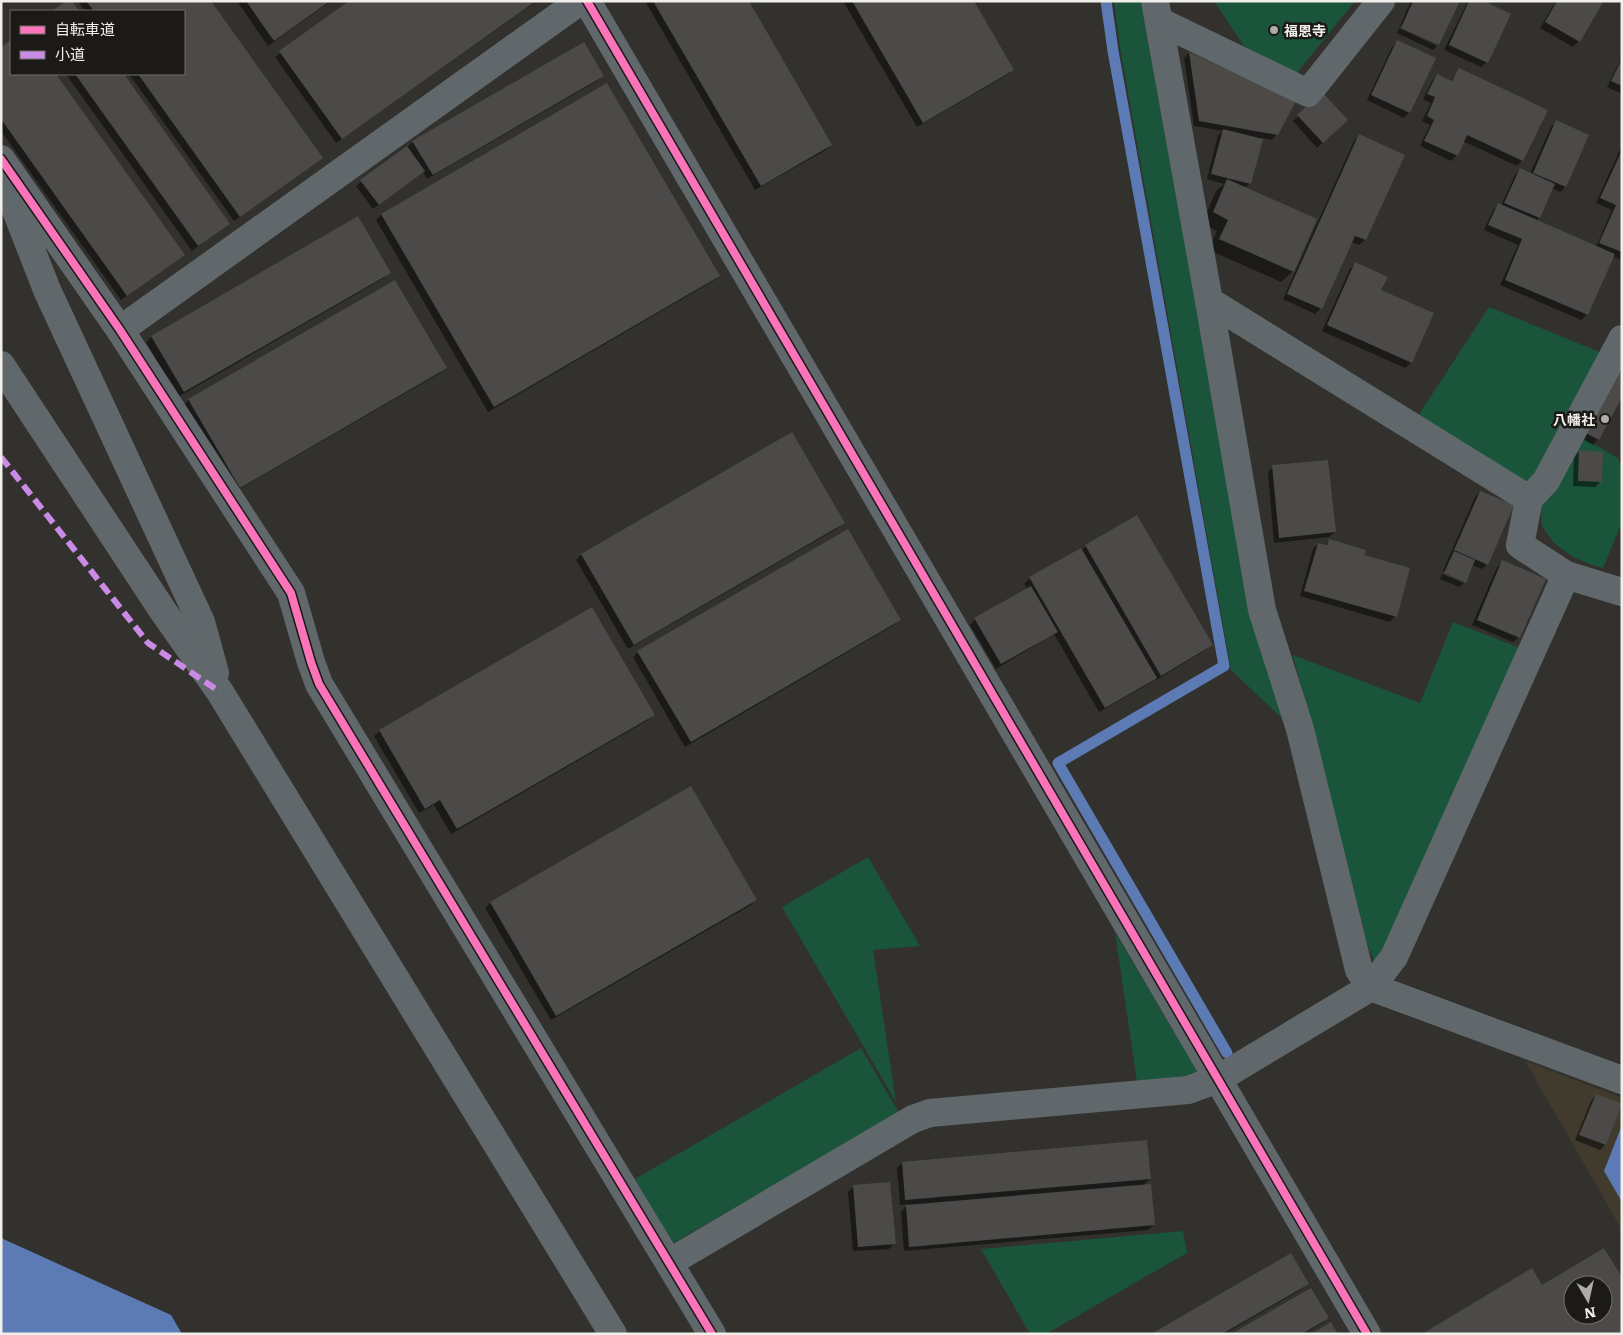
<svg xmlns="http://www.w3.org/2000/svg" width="1623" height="1335" font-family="Literata,'Noto Sans JP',serif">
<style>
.built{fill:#413b2e}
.green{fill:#19543b}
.water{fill:#5c7bb4}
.shadow{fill:#0007}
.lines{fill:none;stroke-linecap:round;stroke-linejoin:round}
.stream{stroke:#5c7bb4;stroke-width:11}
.building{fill:#4b4a49;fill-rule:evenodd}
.minor{stroke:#60686b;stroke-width:28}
.quiet{stroke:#ca8be6;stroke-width:6;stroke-dasharray:12 6;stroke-linecap:butt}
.cycleway-casing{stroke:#1c1a17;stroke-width:11}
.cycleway{stroke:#fb73b8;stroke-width:8}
.poi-dot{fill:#aeaca7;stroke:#1c1a17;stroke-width:2}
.labels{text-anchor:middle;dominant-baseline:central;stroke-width:5;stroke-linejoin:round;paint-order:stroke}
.poi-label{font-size:14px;font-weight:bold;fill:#f1efe9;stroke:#1c1a17;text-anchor:start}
</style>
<rect width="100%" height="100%" fill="#33312d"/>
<polygon class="built" points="1525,1061 1622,1098 1622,1230"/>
<g class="green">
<polygon points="1114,1 1145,1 1288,724 1231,670 1120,48"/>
<polygon points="1214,1 1355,1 1296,74 1244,46"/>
<polygon points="1489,307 1602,353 1542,466 1525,482 1418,416"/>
<polygon points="1583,438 1618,458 1622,470 1622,522 1603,568 1589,564 1573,557 1554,543 1542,526 1540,501"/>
<polygon points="1453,622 1520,648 1387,944 1375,963 1368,947 1293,655 1420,703"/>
<polygon points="868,857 920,946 873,950 896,1102 782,907"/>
<polygon points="1115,933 1198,1072 1177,1078 1137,1082"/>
<polygon points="861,1048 899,1113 673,1243 633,1180"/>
<polygon points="1183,1231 1187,1253 1046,1334 1030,1334 981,1249"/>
</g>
<g class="water">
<polygon points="1622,1125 1622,1202 1604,1171"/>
<polygon points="1,1238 171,1315 182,1334 1,1334"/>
</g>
<g class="shadow">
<polygon points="78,1 210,1 321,158 234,221 129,74 184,74 184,11 85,11"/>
<polygon points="237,1 331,1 268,46"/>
<polygon points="352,1 537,1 336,143 275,57"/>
<polygon points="645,1 747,1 831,144 826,150 755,190"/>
<polygon points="843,1 973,1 1013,70 1007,75 917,127"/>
<polygon points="1411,1 1459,1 1438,45 1438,43 1400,26"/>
<polygon points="1468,1 1481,1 1487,62 1481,67 1444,50"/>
<polygon points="1556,1 1601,1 1579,41 1573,47 1540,28"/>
<polygon points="1399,28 1437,46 1433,50 1397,33"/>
<polygon points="11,41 11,74 55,74 184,255 121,300 1,131 1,48"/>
<polygon points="1398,41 1409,112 1404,118 1367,100 1392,47"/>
<polygon points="1189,53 1294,101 1277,134 1272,140 1262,138 1250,183 1245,188 1293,271 1281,282 1209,250 1217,231 1202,224 1216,191 1224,184 1207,179 1218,135 1223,131 1194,126 1184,58"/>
<polygon points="1622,57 1622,94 1607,87"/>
<polygon points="1459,70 1522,160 1517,166 1463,141 1457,155 1451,161 1420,146 1430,125 1422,121 1431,103 1423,99 1432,81 1437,75 1450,82"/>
<polygon points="66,74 122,74 228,223 192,251"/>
<polygon points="602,76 597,81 427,179 423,172 373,209 356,186 413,142"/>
<polygon points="1321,94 1346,120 1317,148 1293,121"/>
<polygon points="1557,122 1587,135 1565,187 1560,192 1552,188 1539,218 1536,221 1596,247 1612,210 1596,203 1622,145 1622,260 1612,256 1587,315 1581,320 1500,285 1518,245 1484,230 1493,210 1498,204 1501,206 1515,175 1520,170 1530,174 1551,127"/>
<polygon points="1360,136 1403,155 1365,240 1359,245 1351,242 1321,308 1315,314 1283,299 1354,141"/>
<polygon points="381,215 719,276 713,281 488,412 376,220"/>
<polygon points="357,218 389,272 384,278 178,397 146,342 151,337"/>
<polygon points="1355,264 1379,291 1432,314 1411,363 1405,368 1322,331 1350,269"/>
<polygon points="394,282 445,368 440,373 234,492 183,406 189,400"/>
<polygon points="1614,379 1598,439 1593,445 1582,439"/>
<polygon points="1580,451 1600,482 1595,487 1573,486 1574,456"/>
<polygon points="1273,467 1335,532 1329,537 1274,543 1268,472"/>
<polygon points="1480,492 1487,564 1482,569 1472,565 1464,583 1464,581 1443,571 1475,497"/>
<polygon points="843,523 838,528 628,649 576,560 581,555"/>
<polygon points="1330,540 1395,616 1390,622 1300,596 1313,549 1318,544 1324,546"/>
<polygon points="1086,546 1212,645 1206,650 1156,680 1155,678 1150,683 1099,712 1054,634 996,669 970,625 975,619 1028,589 1024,584 1030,578 1080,549 1081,551"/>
<polygon points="1503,561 1519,637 1513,642 1472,625 1497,567"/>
<polygon points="1442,574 1464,583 1459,587 1440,579"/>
<polygon points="900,619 894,625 685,747 633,657 638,652"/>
<polygon points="653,715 648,720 451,834 434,805 419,813 374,736 380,731"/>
<polygon points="691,787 756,899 751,905 551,1020 485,908 490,903"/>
<polygon points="1596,1095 1621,1105 1605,1145 1600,1150 1575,1140 1591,1101"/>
<polygon points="902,1163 1150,1179 1142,1186 1153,1225 1148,1230 904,1251 901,1212 908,1204 900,1205 897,1168"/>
<polygon points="854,1186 894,1243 889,1249 853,1251 848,1192"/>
<polygon points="1307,1283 1302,1289 1224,1334 1154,1334"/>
<polygon points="1327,1318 1322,1323 1304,1334 1234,1334"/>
</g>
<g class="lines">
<polyline class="stream" points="1106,1 1113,51 1224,666 1058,763 1227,1053"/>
</g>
<g class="building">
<polygon points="66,1 72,1 79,11 52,11"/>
<polygon points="86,1 211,1 323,158 240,217 138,74 184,74 184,11 94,11"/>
<polygon points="246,1 330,1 274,41"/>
<polygon points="349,1 536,1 342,139 279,51"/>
<polygon points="653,1 749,1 832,145 761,186"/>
<polygon points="852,1 974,1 1014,70 923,123"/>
<polygon points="1413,1 1460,1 1439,45 1401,28"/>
<polygon points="1469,1 1484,1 1511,14 1488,63 1449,45"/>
<polygon points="1557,1 1603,2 1580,42 1545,22"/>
<polygon points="11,40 11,74 56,74 185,255 127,296 1,119 1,47"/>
<polygon points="1397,40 1436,58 1410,113 1371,95"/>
<polygon points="584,42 604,76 433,175 412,141"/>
<polygon points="1189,52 1296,101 1278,135 1199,121"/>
<polygon points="1622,59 1622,86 1611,81"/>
<polygon points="1459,68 1548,110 1523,161 1467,135 1458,156 1424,141 1434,120 1427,116 1435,97 1427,94 1437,74 1452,81"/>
<polygon points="75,74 124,74 230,224 198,246"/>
<polygon points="607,83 720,276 494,407 381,214"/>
<polygon points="1322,92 1348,120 1323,143 1297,115"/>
<polygon points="1556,120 1589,135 1566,187 1533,173"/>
<polygon points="1223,129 1263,139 1251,184 1211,174"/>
<polygon points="1359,134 1405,155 1366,240 1355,236 1322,309 1287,294"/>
<polygon points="407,146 425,171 379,205 360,180"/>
<polygon points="1622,150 1622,252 1599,243 1616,205 1600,198"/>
<polygon points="1520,168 1555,184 1540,218 1504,203"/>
<polygon points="1227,179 1317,219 1294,272 1219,239 1228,220 1213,212"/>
<polygon points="1498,203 1615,254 1588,315 1505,280 1522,239 1488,225"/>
<polygon points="358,216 391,273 184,392 151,336"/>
<polygon points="1355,262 1388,277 1381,290 1434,313 1412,363 1327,325"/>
<polygon points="395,280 447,368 240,488 188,399"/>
<polygon points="1619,372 1622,373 1622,397 1599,440 1586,433"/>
<polygon points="792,432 845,523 634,645 581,554"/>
<polygon points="1579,450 1603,452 1602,482 1578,481"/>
<polygon points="1328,460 1336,532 1279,538 1272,465"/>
<polygon points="1480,491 1514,505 1488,565 1454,550"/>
<polygon points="1137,515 1213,645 1161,676 1085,545"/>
<polygon points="848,529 901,620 691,742 637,651"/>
<polygon points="1329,539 1366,550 1364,555 1410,568 1397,617 1304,591 1318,543 1327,545"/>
<polygon points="1081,548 1157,678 1105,708 1029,577"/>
<polygon points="1454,551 1475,560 1466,583 1444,573"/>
<polygon points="1502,560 1546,579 1520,638 1477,620"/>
<polygon points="1031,586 1058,632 1001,664 974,618"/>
<polygon points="592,607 655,715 457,829 440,800 425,809 379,730"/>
<polygon points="691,786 757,900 556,1016 490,902"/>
<polygon points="1596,1094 1622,1104 1606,1145 1579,1135"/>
<polygon points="1147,1140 1151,1179 905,1200 902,1162"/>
<polygon points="890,1182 896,1244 858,1247 853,1185"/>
<polygon points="1151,1184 1155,1225 909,1247 906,1205"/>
<path d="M1604,1248l18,29v57h-200l110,-66 10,17zM1573,1285h30v30h-30z"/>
<polygon points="1291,1253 1309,1284 1222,1334 1151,1334"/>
<polygon points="1311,1288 1329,1318 1302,1334 1231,1334"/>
<polygon points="1331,1322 1338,1334 1311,1334"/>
</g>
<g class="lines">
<g class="minor">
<polyline points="587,1 1367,1334"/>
<polyline points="1155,1 1209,301 1262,610 1300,729 1359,970 1371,987 1622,1080"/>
<polyline points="1159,21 1308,93 1381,1"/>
<polyline points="1,159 120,330 291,593 311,662 319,684 712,1334"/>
<polyline points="6,185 47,290 201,622 215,673"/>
<polyline points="1209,301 1529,499"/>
<polyline points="120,330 580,1"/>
<polyline points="1,365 163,611 220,692 613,1334"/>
<polyline points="1566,575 1520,545 1529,499 1546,481 1622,339"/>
<polyline points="670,1262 913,1119 930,1113 1188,1090 1218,1079 1371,987 1394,957 1566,575 1622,592"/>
</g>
<polyline class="quiet" points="1,457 148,643 220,692"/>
<defs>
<g id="cycleway">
<polyline points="587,1 1367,1334"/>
<polyline points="1,159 120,330 291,593 311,662 319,684 712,1334"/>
</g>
</defs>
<use href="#cycleway" class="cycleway-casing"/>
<use href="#cycleway" class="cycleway"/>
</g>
<g class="poi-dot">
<circle cx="1274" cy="30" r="5"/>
<circle cx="1605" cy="419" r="5"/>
</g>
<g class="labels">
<g class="poi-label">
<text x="1284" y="30">福恩寺</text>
<text x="1595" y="419" text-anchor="end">八幡社</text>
</g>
</g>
<rect width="1623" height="1335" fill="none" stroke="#f1efe9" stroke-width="5"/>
<rect x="10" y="10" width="175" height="65" fill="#1c1a17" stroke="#716f6b"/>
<rect x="20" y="26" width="25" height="8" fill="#fb73b8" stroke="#716f6b"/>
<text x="55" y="35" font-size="15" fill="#f1efe9">自転車道</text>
<rect x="20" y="51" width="25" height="8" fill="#ca8be6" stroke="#716f6b"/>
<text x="55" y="60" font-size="15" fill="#f1efe9">小道</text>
<g transform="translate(1588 1300) rotate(171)"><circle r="24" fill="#1c1a17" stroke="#716f6b"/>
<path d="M0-4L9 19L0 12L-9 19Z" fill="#aeaca7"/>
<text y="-8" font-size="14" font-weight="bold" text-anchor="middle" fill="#f1efe9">N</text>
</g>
</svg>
